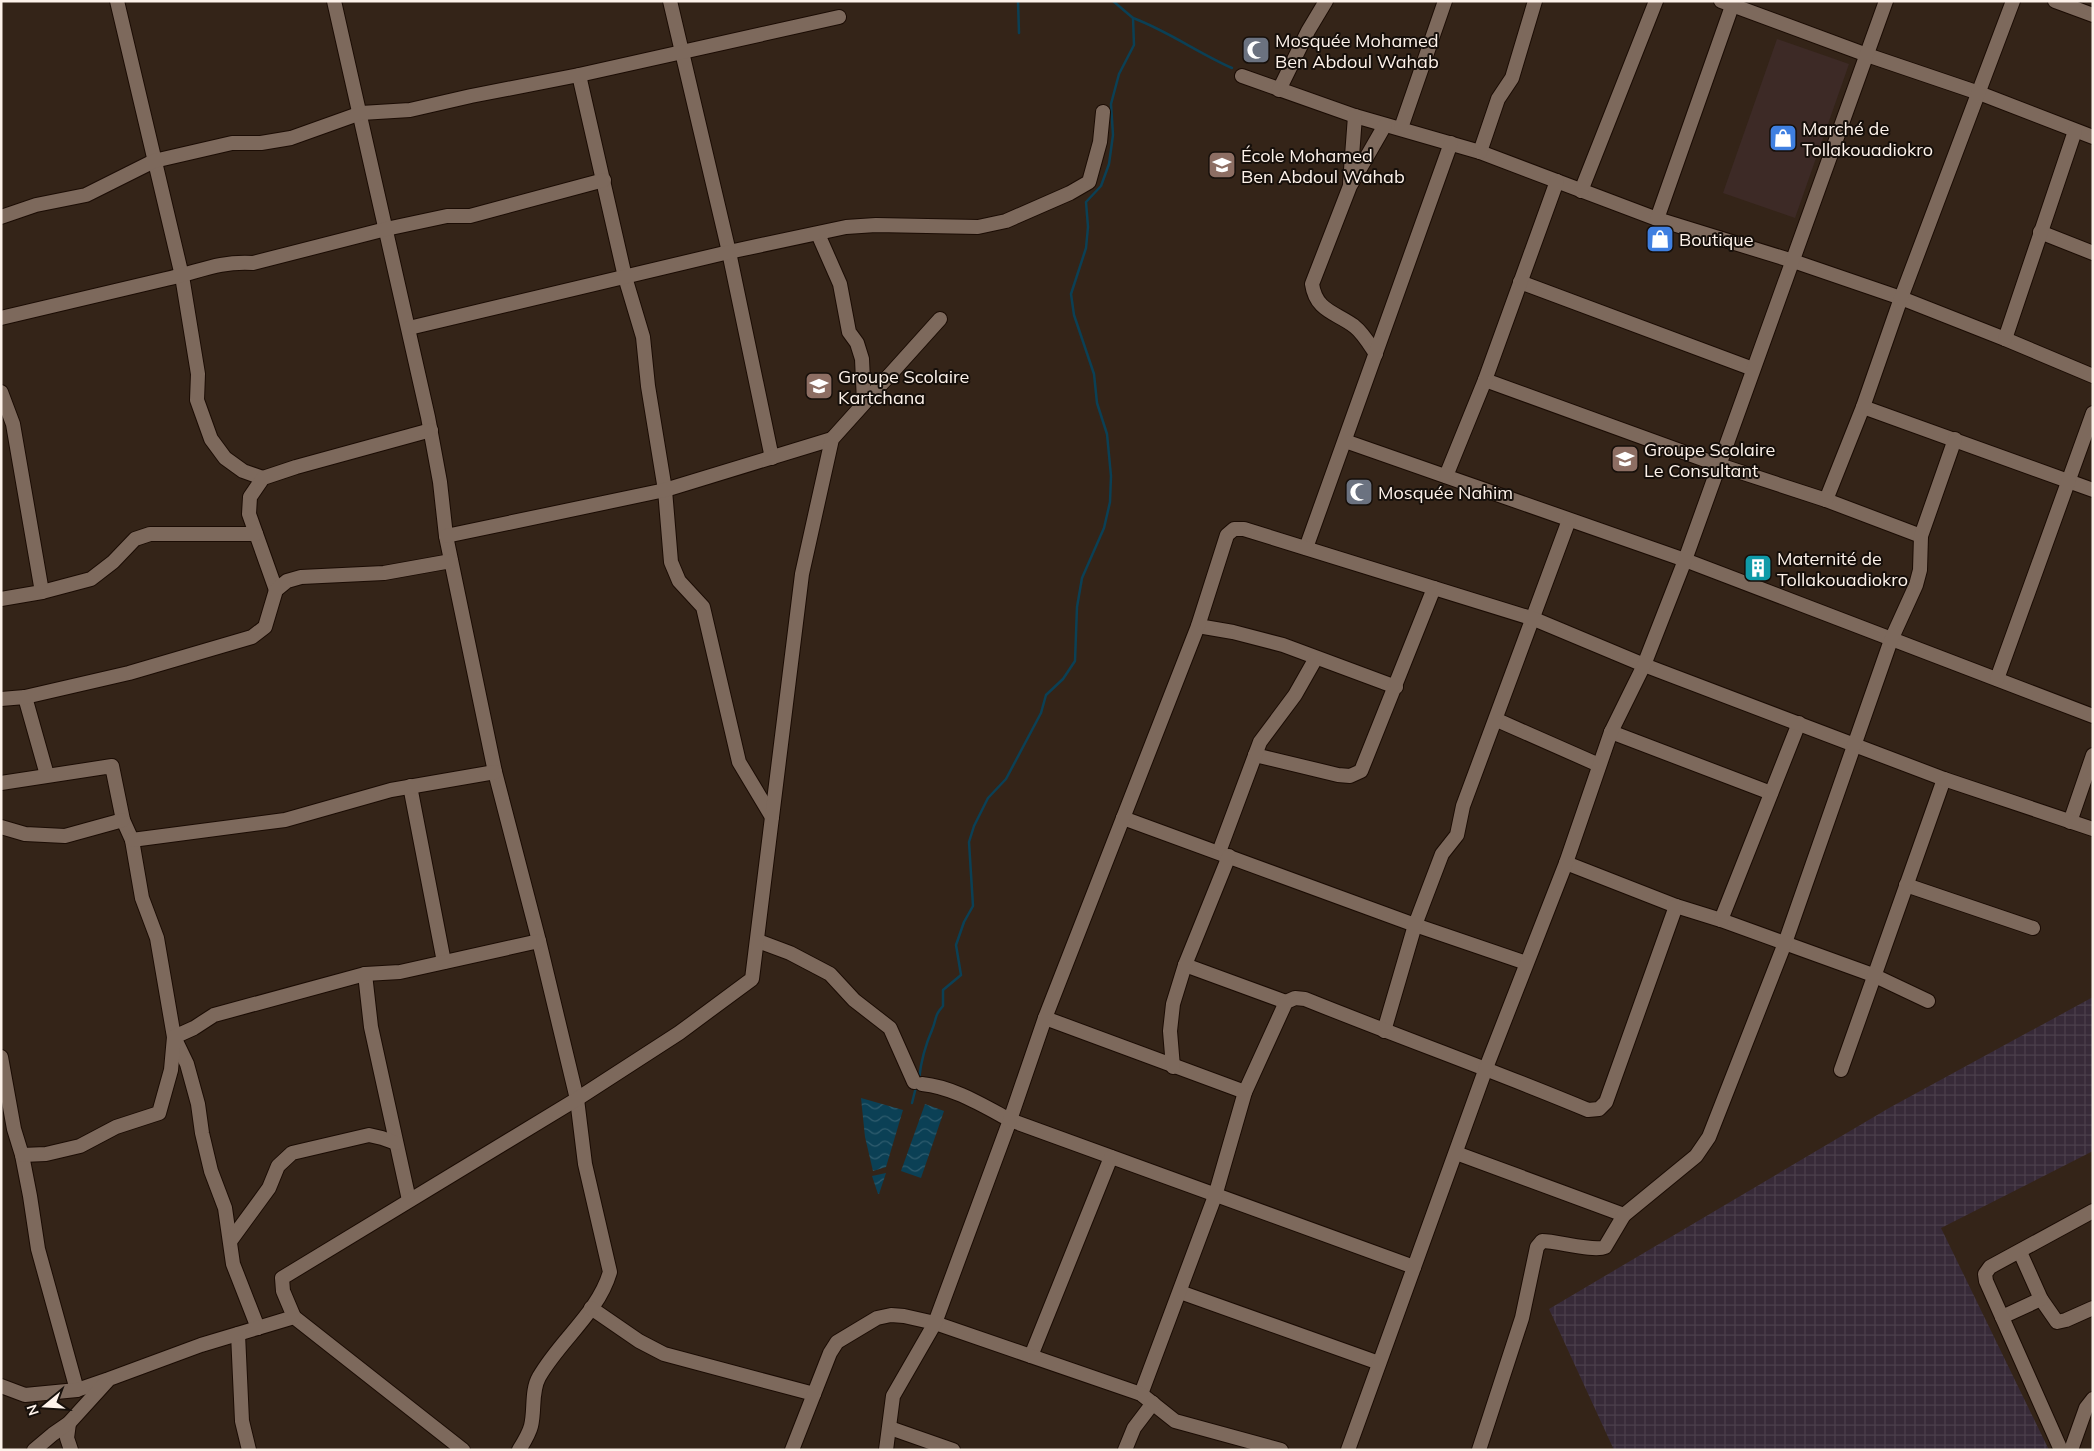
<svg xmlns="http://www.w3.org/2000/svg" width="2094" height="1451" font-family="Mulish,sans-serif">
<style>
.commercial{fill:#3d2a26}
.industrial{fill:url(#industrial-grid)}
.water{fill:url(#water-waves)}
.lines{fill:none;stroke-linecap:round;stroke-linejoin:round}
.stream{stroke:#0b4055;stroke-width:2.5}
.minor-casing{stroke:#1b0c04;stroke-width:16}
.minor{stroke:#7d695c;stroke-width:14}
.labels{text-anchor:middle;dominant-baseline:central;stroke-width:4;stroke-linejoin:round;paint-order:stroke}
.poi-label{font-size:18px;fill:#fdf2ea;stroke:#160f0a;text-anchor:start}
</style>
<defs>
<pattern id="industrial-grid" width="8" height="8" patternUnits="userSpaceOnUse" patternTransform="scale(1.25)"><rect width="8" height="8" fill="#372a38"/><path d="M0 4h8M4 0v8" fill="none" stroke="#4b3f4b"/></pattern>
<pattern id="water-waves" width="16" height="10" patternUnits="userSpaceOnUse" patternTransform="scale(1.25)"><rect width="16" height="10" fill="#0b4055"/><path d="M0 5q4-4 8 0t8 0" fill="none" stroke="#2f5c6e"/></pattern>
</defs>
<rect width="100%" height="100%" fill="#342418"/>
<polygon class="commercial" points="1777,39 1849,64 1795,218 1723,193"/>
<polygon class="industrial" points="2093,997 2093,1151 1941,1228 2049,1450 1614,1450 1549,1309 1889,1108"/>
<g class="water">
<polygon points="861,1098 903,1110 886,1167 873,1171 865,1137"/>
<polygon points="925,1104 944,1111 921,1178 901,1171"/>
<polygon points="886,1173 879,1194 878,1194 872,1176"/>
</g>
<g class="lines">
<g class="stream">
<polyline points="1018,1 1019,33"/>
<path d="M1133,18c35,13 65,35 99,50"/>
<path d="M919,1079c2,-18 6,-33 13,-49 5,-12 2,-14 11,-24v-16l18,-15 -5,-30 8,-23 9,-16 -4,-64 5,-16 14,-28 18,-19 35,-66 5,-18 17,-16 12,-18 2,-54 5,-29 22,-50 6,-26 1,-26 -4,-42 -10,-31 -3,-29 -20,-59 -3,-21 15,-46 2,-21 -2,-25 15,-16 8,-22 4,-29 -2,-31 8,-30 15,-29 -1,-27 -20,-17"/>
<polyline points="912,1103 916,1087"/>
</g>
<defs>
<g id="minor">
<polyline points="117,1 182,276 198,374 197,400 211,439 225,458 243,471 263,478"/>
<path d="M334,1l94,416 12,65 6,54 49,236 44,169 38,158 8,65 25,108c-12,41 -50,68 -71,105 -8,14 -4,33 -8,49 -2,8 -7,16 -12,24"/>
<polyline points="670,1 729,252 772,458"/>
<polyline points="1721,1 1867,55 1979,93 2093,137"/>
<polyline points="2055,1 2093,15"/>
<polyline points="579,75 625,277 643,337 648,386 665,490 671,562 679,581 703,607 739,762 772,817"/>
<polyline points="1242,76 1355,116 1480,152 1657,219 1793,261 1901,298 2005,339 2093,376"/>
<polyline points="1279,90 1308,31 1326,1"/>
<polyline points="1401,128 1445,1"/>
<polyline points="1480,152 1498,99 1512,78 1535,1"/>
<polyline points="1350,183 1355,116"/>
<polyline points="1581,191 1656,1"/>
<polyline points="1,217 36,205 86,195 154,161 232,143 261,143 291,138 361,113 410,110 471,96 579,75 839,17"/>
<polyline points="1657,219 1732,6"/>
<polyline points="2040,232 2093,253"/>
<polyline points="818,234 840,284 849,332 857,343 862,359 864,402"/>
<polyline points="1520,282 1753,369"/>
<path d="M1,318c55,-13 110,-26 165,-39 33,-7 51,-18 87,-16l133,-34 61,-13h23l134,-36"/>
<polyline points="409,328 729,252 846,227 876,225 978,227 1006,221 1070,193 1089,182 1100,142 1103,112"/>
<polyline points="2005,339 2075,131"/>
<path d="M1376,354c-6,-9 -13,-21 -22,-28 -19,-14 -38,-15 -42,-42l38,-98 35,-61"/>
<polyline points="1485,380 1719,465 1826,500 1921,536"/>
<polyline points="1,392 13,424 42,592"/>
<polyline points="1863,407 2093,490"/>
<polyline points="1345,441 1685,560 2093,716"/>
<polyline points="1446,476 1485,380 1557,181"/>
<polyline points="1826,500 1863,407 1901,298 2013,1"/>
<polyline points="446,536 665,490 832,439"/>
<polyline points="1306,548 1451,143"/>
<polyline points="276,590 249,514 250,497 263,478 296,467 431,430"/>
<polyline points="1,599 42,592 91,579 113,562 135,539 150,534 256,534"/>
<polyline points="1198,626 1233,632 1283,645 1396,687"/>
<polyline points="1997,679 2093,413"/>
<polyline points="25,697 47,775"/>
<polyline points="1,699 25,697 129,673 252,637 265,627 276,590 287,581 301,577 384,573 451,561"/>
<polyline points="1497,720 1599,765"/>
<polyline points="1611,732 1771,793"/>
<polyline points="1255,755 1338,775 1350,776 1361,771 1434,588"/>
<polyline points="1,783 112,766 123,820 132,840 142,898 157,938 174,1037 187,1064 198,1104 202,1133 211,1171 225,1208 233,1264 258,1328"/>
<polyline points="410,786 444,962"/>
<polyline points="1123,818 1415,925 1526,963"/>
<polyline points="2070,822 2093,755"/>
<polyline points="1,827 25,834 65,836 123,820"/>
<polyline points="132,840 285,820 391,790 495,772"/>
<polyline points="1219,852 1260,742 1295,695 1316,658"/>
<polyline points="1566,863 1676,906 1721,920 1873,975 1928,1001"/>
<polyline points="1906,885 2033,928"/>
<polyline points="1721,920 1799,723"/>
<polyline points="758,941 790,953 830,974 854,1000 890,1028 914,1082"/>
<polyline points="1185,965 1286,1002"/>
<polyline points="365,974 371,1027 409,1200"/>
<polyline points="1045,1018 1245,1092"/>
<polyline points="1384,1031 1415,925 1442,854 1457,835 1463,806 1569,520"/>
<polyline points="1,1057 14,1129 22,1155 30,1196 38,1249 77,1390"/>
<polyline points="1173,1067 1170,1031 1173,1004 1185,965 1229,856"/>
<polyline points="1841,1070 1944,779"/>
<path d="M922,1084c31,3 60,21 88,36l404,147"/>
<polyline points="1456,1153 1624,1215"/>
<polyline points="22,1155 46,1154 80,1146 116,1127 159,1113 171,1070 174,1037 194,1028 214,1015 365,974 400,972 539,941"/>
<polyline points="231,1240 269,1188 278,1166 292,1153 369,1135 382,1138 396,1143"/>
<polyline points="2020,1252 2041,1299 2057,1322 2066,1320 2093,1308"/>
<polyline points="1180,1292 1379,1363"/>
<polyline points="591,1308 639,1341 664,1354 814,1394"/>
<polyline points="294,1317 463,1450"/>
<polyline points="2002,1317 2041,1299"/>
<polyline points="238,1334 242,1421 249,1450"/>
<polyline points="1031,1356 1111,1157"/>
<polyline points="1,1386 25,1395 77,1390 106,1380"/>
<path d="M1141,1394l74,-198 30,-104 41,-90 9,-4 10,1c94,38 190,72 283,111l11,-1 7,-7 70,-196"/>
<polyline points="69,1423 67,1438 71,1450"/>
<polyline points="890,1428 953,1450"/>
<polyline points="34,1450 53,1434 69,1423 109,1379 201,1345 294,1317 283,1291 282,1278 577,1099 679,1033 752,979 802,574 832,439 940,319"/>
<polyline points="792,1450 830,1353 837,1342 877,1318 891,1315 904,1316 935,1323 1141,1394 1175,1421 1281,1450"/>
<polyline points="886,1450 893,1396 935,1323 1010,1120 1045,1018 1198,626 1227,535 1234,529 1244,529 1534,619 1644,665 1944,779 2093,829"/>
<polyline points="1125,1450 1134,1428 1153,1403"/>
<polyline points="1348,1450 1486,1068 1566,863 1611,732 1644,665 1685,560 1886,1"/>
<path d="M1479,1450l43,-132 15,-71 5,-6c15,0 52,11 63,6l19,-32 72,-59 13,-19 76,-194 106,-303 25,-55 4,-15 1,-34 34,-97"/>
<polyline points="2061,1450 1986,1281 1985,1274 1990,1267 2093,1211"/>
<polyline points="2071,1450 2086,1408 2093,1399"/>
</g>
</defs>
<use href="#minor" class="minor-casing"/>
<use href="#minor" class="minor"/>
</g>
<defs>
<symbol id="mosque-square" viewBox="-11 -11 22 22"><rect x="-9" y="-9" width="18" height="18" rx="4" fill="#6b7280" stroke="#160f0a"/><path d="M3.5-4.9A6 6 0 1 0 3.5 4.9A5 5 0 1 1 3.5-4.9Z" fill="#fff"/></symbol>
<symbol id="shop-square" viewBox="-11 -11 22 22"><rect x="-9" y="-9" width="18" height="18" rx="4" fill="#3f7fe0" stroke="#160f0a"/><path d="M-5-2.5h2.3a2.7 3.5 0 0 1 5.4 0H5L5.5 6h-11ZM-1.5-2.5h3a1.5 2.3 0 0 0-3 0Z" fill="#fff"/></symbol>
<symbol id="school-square" viewBox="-11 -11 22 22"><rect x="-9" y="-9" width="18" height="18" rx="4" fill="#8d6e63" stroke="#160f0a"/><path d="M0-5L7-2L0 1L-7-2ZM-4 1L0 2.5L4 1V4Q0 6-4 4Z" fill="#fff"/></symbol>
<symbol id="building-square" viewBox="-11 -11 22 22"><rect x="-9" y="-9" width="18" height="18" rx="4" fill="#0f9aa8" stroke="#160f0a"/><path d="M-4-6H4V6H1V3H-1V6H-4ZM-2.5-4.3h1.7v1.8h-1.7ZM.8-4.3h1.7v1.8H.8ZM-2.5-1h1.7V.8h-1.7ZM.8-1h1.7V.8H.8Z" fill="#fff"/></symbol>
</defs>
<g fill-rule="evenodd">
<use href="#mosque-square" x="1240" y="34" width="32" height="32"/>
<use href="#shop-square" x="1767" y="122" width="32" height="32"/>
<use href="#school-square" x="1206" y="149" width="32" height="32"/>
<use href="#shop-square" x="1644" y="223" width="32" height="32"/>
<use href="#school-square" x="803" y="370" width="32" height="32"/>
<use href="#school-square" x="1609" y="443" width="32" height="32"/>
<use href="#mosque-square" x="1343" y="476" width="32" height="32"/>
<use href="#building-square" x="1742" y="552" width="32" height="32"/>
</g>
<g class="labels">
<g class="poi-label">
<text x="1275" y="40">Mosquée Mohamed<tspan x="1275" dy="21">Ben Abdoul Wahab</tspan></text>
<text x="1802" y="128">Marché de<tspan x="1802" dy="21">Tollakouadiokro</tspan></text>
<text x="1241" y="155">École Mohamed<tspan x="1241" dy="21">Ben Abdoul Wahab</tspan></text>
<text x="1679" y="239">Boutique</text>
<text x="838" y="376">Groupe Scolaire<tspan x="838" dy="21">Kartchana</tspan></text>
<text x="1644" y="449">Groupe Scolaire<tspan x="1644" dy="21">Le Consultant</tspan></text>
<text x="1378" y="492">Mosquée Nahim</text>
<text x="1777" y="558">Maternité de<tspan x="1777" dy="21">Tollakouadiokro</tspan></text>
</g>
</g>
<rect width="2094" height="1451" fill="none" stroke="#fdf2ea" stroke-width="5"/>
<g transform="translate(45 1406) rotate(252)" stroke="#160f0a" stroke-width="4" paint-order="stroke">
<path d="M0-4L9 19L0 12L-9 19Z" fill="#fdf2ea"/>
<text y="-8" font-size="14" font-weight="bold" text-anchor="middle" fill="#fdf2ea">N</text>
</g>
</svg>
